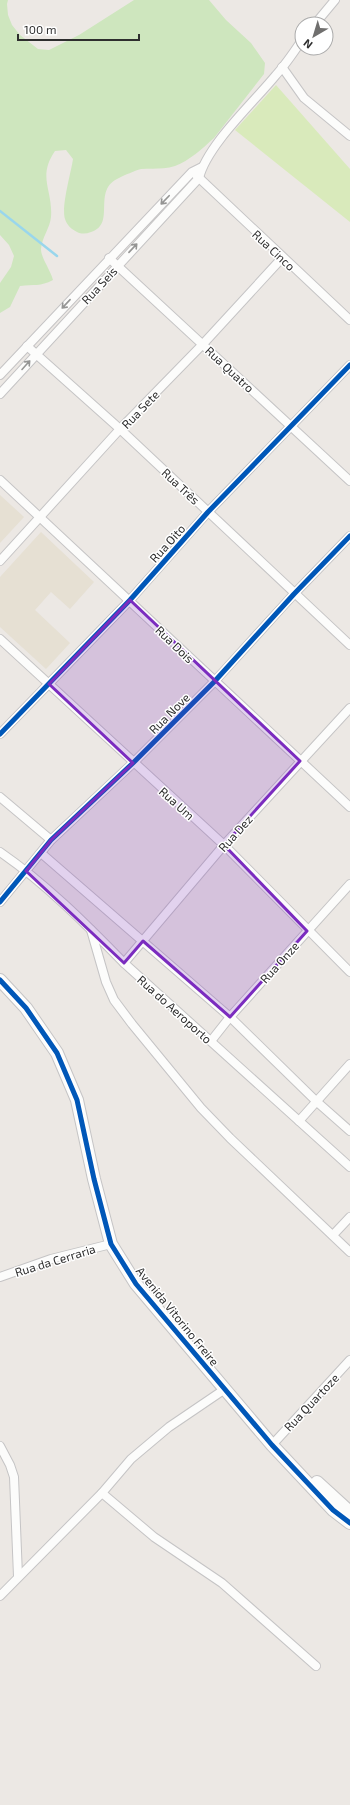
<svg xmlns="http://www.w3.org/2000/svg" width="350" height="1805" font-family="'Exo 2',sans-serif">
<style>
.education{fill:#e6e0d3}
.green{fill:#cee6be}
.pitch{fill:#d9eabb}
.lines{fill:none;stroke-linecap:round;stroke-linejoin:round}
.stream{stroke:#99d6ec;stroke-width:2.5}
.street-casing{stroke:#c5c4c5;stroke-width:10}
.secondary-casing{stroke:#c5c4c5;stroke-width:14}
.street{stroke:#fcfcfb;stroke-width:8}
.secondary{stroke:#fcfcfb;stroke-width:12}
.cycleway-casing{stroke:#fff;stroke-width:8}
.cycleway{stroke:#0057b8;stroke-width:5}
.oneway{stroke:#959594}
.marked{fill:#7b2cbf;fill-opacity:0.2;stroke:#7b2cbf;stroke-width:3;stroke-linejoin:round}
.labels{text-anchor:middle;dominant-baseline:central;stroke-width:3;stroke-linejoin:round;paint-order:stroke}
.street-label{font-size:12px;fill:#2e2e2e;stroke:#fff}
</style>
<rect width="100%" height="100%" fill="#ece8e4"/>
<g class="education">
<polygon points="0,495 24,517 0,543"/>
<polygon points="41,532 94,582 70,609 51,592 35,610 70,643 46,669 0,627 0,577"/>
</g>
<path class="green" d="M0,0h8l-1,4 1,11 4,10 8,10 18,14 11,1 30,-15 55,-35h75l17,20 25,23 14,20 -1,11 -50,64c-11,10 -25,23 -39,28 -11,4 -23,2 -34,3 -7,2 -16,6 -22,9 -28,12 -2,46 -28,54 -5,2 -10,2 -14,0 -6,-3 -10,-7 -12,-13 -4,-12 6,-46 8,-60l-7,-9 -11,1c-18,26 -2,39 -4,66 -1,11 -9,20 -10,32 0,9 9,20 12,31 -13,7 -19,4 -33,6l-10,21 -10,6v-30l11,-16 3,-11 -5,-11 -9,-10z"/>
<polygon class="pitch" points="276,85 350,169 350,222 235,130"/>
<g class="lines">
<polyline class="stream" points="0,211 57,256"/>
<defs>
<g id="street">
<polyline points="315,24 335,0"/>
<polyline points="282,67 304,98 350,136"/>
<polyline points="196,175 350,320"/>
<polyline points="109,258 350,481"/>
<polyline points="27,346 120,429 350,645"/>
<polyline points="0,375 192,172 202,167"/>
<path d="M0,394l199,-216c8,-33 55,-76 77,-103 10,-11 18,-23 26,-35"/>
<polyline points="0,480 350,807"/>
<polyline points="0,561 120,429 203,344 282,258"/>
<polyline points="0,639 224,845 350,972"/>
<polyline points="0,734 130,600 208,512 350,365"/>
<polyline points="0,797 51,840"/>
<path d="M0,852c45,31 86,72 124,111l226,204"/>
<polyline points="41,853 230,1017 316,1101 350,1131"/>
<polyline points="0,902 51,840 133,763 214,682 294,594 350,536"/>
<polyline points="91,930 106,982 114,1000 132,1024 201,1108 230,1138 350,1252"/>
<polyline points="124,963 224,845 350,708"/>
<polyline points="211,1041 230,1017 350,884"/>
<polyline points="299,1121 350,1064"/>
<polyline points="333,1235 350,1217"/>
<polyline points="0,1277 51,1259 111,1244"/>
<polyline points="272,1445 350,1360"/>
<polyline points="0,1446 10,1465 14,1477 18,1576"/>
<polyline points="102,1493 154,1537 222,1583 316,1666"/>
<polyline points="0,1596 102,1493 131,1459 169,1427 225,1389"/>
</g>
<g id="secondary">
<polyline points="0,980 26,1008 57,1053 77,1100 94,1179 111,1244 136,1284 272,1445 333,1510 350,1523"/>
<polyline points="317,1482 350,1512"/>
</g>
</defs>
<use href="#street" class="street-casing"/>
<use href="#secondary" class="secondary-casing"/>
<use href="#street" class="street"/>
<use href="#secondary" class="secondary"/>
<defs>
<g id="cycleway">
<polyline points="0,734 130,600 208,512 350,365"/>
<polyline points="0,902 51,840 133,763 214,682 294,594 350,536"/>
<polyline points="0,980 26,1008 57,1053 77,1100 94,1179 111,1244 136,1284 272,1445 333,1510 350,1523"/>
</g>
</defs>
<use href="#cycleway" class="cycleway-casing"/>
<use href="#cycleway" class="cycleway"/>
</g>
<defs><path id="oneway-shaft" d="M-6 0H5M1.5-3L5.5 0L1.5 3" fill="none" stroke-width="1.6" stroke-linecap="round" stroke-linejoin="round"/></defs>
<g class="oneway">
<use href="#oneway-shaft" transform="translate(165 200) rotate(134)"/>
<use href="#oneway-shaft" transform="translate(133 248) rotate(-47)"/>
<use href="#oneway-shaft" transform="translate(66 304) rotate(133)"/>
<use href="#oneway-shaft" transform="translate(26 365) rotate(-48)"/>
</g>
<path class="marked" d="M130,600l170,161 -76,84 83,86 -77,86 -87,-76 -19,22 -98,-92 25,-31 82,-77 -84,-79z"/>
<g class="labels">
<g class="street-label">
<text transform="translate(274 250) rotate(43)">Rua Cinco</text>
<text transform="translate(99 285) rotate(-47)">Rua Seis</text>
<text transform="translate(230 369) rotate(43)">Rua Quatro</text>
<text transform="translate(140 409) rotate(-46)">Rua Sete</text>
<text transform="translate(181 486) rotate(43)">Rua Três</text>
<text transform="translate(167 543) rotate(-48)">Rua Oito</text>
<text transform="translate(175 644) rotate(44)">Rua Dois</text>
<text transform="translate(169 713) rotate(-45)">Rua Nove</text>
<text transform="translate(177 803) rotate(42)">Rua Um</text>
<text transform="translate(235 833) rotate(-48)">Rua Dez</text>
<text transform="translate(279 962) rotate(-48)">Rua Onze</text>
<text transform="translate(175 1009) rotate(42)">Rua do Aeroporto</text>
<text transform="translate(55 1260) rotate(-17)">Rua da Cerraria</text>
<text transform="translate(178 1316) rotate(51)">Avenida Vitorino Freire</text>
<text transform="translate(311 1402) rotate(-47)">Rua Quartoze</text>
</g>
</g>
<g transform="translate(314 36) rotate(218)"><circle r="19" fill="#ffffff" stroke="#ababab"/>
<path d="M0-3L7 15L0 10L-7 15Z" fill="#706f6e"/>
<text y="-6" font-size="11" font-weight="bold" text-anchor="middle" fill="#2e2e2e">N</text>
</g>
<path d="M18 34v6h121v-6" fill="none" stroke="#2e2e2e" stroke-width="2"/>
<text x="24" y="34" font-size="12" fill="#2e2e2e" stroke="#ffffff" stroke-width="3" paint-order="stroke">100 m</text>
</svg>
